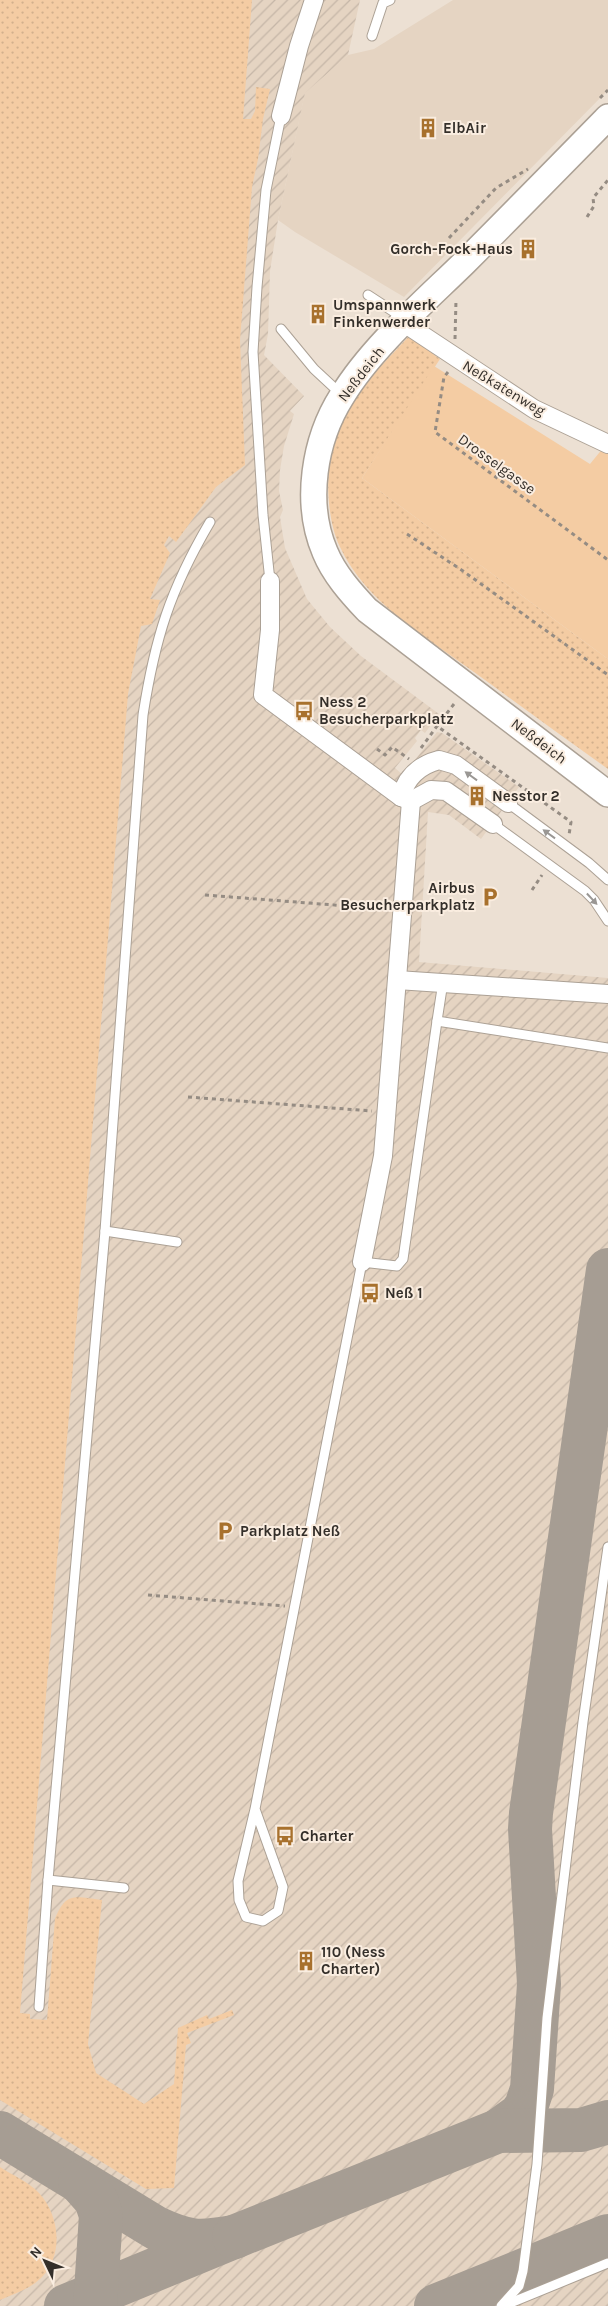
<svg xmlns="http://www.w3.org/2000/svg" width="608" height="2306" font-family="Karla,sans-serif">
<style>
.built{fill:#e5d4c2}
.industrial{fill:url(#industrial-furrows)}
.grass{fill:url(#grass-dots)}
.garden{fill:#f4cca3}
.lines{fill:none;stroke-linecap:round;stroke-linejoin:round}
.taxiway{stroke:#a69d93;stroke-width:44}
.lane-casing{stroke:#aca195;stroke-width:11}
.street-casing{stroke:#aca195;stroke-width:20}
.secondary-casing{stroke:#aca195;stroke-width:28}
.path{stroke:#958c83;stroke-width:3;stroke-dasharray:4 4;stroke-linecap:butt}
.lane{stroke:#fff;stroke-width:9}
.street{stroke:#fff;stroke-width:18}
.secondary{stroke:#fff;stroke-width:25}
.oneway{fill:#9a9794}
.labels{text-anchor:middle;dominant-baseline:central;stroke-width:4;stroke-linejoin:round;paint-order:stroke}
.poi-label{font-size:15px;font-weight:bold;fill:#342f2a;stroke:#faede0;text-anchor:start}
.street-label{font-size:15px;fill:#342f2a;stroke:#faede0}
</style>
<defs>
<pattern id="industrial-furrows" width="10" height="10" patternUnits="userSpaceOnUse" patternTransform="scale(1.25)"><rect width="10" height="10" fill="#e5d4c2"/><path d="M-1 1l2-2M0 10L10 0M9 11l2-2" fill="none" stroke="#c5b6a7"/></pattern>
<pattern id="grass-dots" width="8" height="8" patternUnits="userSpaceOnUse" patternTransform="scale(1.25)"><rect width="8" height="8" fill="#f4cca3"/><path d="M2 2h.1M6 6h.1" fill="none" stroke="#d2b08c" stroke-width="1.8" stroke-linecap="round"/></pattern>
</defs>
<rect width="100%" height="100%" fill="#ece0d3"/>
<polygon class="built" points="453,0 608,0 608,90 404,297 295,232 278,220 305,92 348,55 374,49"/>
<polygon class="industrial" points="0,0 360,0 348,55 305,93 278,220 270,271 268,334 264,355 304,396 290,411 294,414 284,446 280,470 279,491 283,510 280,517 285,548 307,599 330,627 361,656 439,714 425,733 421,730 415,738 417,741 395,768 403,775 437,732 442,733 519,787 481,839 449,815 428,812 419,962 608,978 608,2306 0,2306"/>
<g class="grass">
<path d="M0,0h252l-9,119h8l4,-8 1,-24 14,2 -7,30 -5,40 -6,28 -12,153 5,125 -29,22 -40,55 -7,-6 -5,9 6,8 -20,46 10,1 -8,24 -11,2 -13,68 -108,1319 10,1v5l17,1 8,-101c11,-28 20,-22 47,-19l-14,144 8,29 48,31 30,-20 4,-56 29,-13 2,4 23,-9 2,5 -47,18 4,10 -5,2 -12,143 -28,1 -146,-89z"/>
<path d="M409,336l31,23 -78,119 246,181v110c-45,-32 -90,-65 -134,-97 -48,-35 -108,-69 -134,-125 -15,-31 -15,-83 -4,-115 13,-37 47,-67 73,-96z"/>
<path d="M0,2167c12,8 29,15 39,26 21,23 25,62 2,85 -11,11 -27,16 -41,22z"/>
</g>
<polygon class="garden" points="434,366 590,464 608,442 608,659 362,478"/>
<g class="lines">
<g class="taxiway">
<polyline points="498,2131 520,2115 526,2107 532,2089 539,1984 530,1829 531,1813 608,1270"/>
<path d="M0,2133l156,95c32,15 43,15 78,9l-168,69"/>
<polyline points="80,2182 96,2200 101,2215 95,2306"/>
<polyline points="234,2237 498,2131 581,2130 608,2122"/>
<polyline points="436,2306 608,2236"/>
</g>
<defs>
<g id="lane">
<polyline points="372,36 383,3 390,0"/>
<polyline points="368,295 394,312 402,321"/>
<polyline points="281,329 314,369 342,395"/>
<polyline points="270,581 263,515 253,352 257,287 266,190 281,116"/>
<polyline points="508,803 589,863 608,880"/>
<polyline points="493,824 585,891 594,900 608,921"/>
<polyline points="437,1021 443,982"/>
<polyline points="105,1231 177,1242"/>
<polyline points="255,1809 283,1887 278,1911 263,1921 246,1917 239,1900 238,1881 255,1809 362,1262 397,1266 403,1259 437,1021 608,1048"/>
<path d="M124,1888l-76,-8 57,-649 38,-516c12,-77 27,-125 67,-193"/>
<polyline points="39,2007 48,1880"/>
<polyline points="501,2306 519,2286 523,2271 537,2164 547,2018 583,1722 608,1547"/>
<polyline points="503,2306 608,2263"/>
</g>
<g id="street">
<polyline points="281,116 299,46 314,0"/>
<polyline points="404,323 534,409 608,444"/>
<polyline points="270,581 270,630 263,695 401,797 411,801 431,790 446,791 493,824"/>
<path d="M401,797c5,-20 19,-32 38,-37l17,5 52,38"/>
<polyline points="397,980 608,994"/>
<polyline points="362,1262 383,1156 411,801"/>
</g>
<path id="secondary" d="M608,117c-48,49 -95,97 -144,146 -40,39 -93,85 -122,133 -28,44 -38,107 -17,156 9,22 26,41 42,58l241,184"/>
</defs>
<use href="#lane" class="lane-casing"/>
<use href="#street" class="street-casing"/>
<use href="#secondary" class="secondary-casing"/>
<g class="path">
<polyline points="600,98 608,90"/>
<polyline points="587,217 594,206 593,198 608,180"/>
<polyline points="449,238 496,188 528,169"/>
<polyline points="455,339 456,300"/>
<polyline points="448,372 444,377 435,432 608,560"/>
<polyline points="407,534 463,571 608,675"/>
<polyline points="454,704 437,726 571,822 569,835"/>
<polyline points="421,748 437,726"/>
<polyline points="377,749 385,755 392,747 409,759"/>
<polyline points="532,890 542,875"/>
<polyline points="205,895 386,909"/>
<polyline points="188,1097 372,1111"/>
<polyline points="148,1595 285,1606"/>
</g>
<use href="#lane" class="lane"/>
<use href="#street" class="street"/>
<use href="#secondary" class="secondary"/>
</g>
<defs><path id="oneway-solid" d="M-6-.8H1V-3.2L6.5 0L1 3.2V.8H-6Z" transform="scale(1.25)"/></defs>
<g class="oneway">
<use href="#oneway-solid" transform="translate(471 776) rotate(-144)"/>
<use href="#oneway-solid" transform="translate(549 834) rotate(-144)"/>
<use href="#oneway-solid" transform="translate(592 899) rotate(47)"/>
</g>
<defs>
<symbol id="building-bare" viewBox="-9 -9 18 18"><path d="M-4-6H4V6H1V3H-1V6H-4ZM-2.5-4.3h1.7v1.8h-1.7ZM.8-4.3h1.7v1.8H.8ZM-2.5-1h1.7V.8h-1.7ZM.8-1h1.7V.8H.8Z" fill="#a8712d" stroke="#faede0" stroke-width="2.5" paint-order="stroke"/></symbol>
<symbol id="bus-bare" viewBox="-9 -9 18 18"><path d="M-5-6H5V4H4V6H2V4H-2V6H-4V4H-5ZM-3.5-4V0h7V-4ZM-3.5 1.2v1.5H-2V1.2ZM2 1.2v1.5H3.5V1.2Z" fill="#a8712d" stroke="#faede0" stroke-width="2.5" paint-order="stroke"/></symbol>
<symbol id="parking-bare" viewBox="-9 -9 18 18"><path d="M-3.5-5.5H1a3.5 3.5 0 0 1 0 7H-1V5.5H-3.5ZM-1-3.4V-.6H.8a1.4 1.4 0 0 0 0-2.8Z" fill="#a8712d" stroke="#faede0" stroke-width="2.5" paint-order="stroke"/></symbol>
</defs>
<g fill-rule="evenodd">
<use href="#building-bare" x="414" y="114" width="28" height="28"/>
<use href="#building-bare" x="514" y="235" width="28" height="28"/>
<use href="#building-bare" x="304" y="300" width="28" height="28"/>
<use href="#bus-bare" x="290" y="697" width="28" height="28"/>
<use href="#building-bare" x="463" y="782" width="28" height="28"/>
<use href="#parking-bare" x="476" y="883" width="28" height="28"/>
<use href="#bus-bare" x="356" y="1279" width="28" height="28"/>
<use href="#parking-bare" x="211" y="1517" width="28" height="28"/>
<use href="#bus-bare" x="271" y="1822" width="28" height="28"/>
<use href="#building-bare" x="292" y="1947" width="28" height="28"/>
</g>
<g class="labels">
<g class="poi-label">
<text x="443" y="128">ElbAir</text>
<text x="513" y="249" text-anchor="end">Gorch-Fock-Haus</text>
<text x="333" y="305">Umspannwerk<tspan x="333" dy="17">Finkenwerder</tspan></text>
<text x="319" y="702">Ness 2<tspan x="319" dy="17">Besucherparkplatz</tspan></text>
<text x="492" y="796">Nesstor 2</text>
<text x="475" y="888" text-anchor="end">Airbus<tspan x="475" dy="17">Besucherparkplatz</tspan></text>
<text x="385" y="1293">Neß 1</text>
<text x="240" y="1531">Parkplatz Neß</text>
<text x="300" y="1836">Charter</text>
<text x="321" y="1952">110 (Ness<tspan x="321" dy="17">Charter)</tspan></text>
</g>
<g class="street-label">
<text transform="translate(361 374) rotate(-52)">Neßdeich</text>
<text transform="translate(504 388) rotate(31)">Neßkatenweg</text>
<text transform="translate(497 464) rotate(36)">Drosselgasse</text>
<text transform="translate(539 741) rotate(37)">Neßdeich</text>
</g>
</g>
<g transform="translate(45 2261) rotate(313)" stroke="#faede0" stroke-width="4" paint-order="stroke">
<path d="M0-4L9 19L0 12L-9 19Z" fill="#342f2a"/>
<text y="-8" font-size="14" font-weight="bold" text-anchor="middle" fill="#342f2a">N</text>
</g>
</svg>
